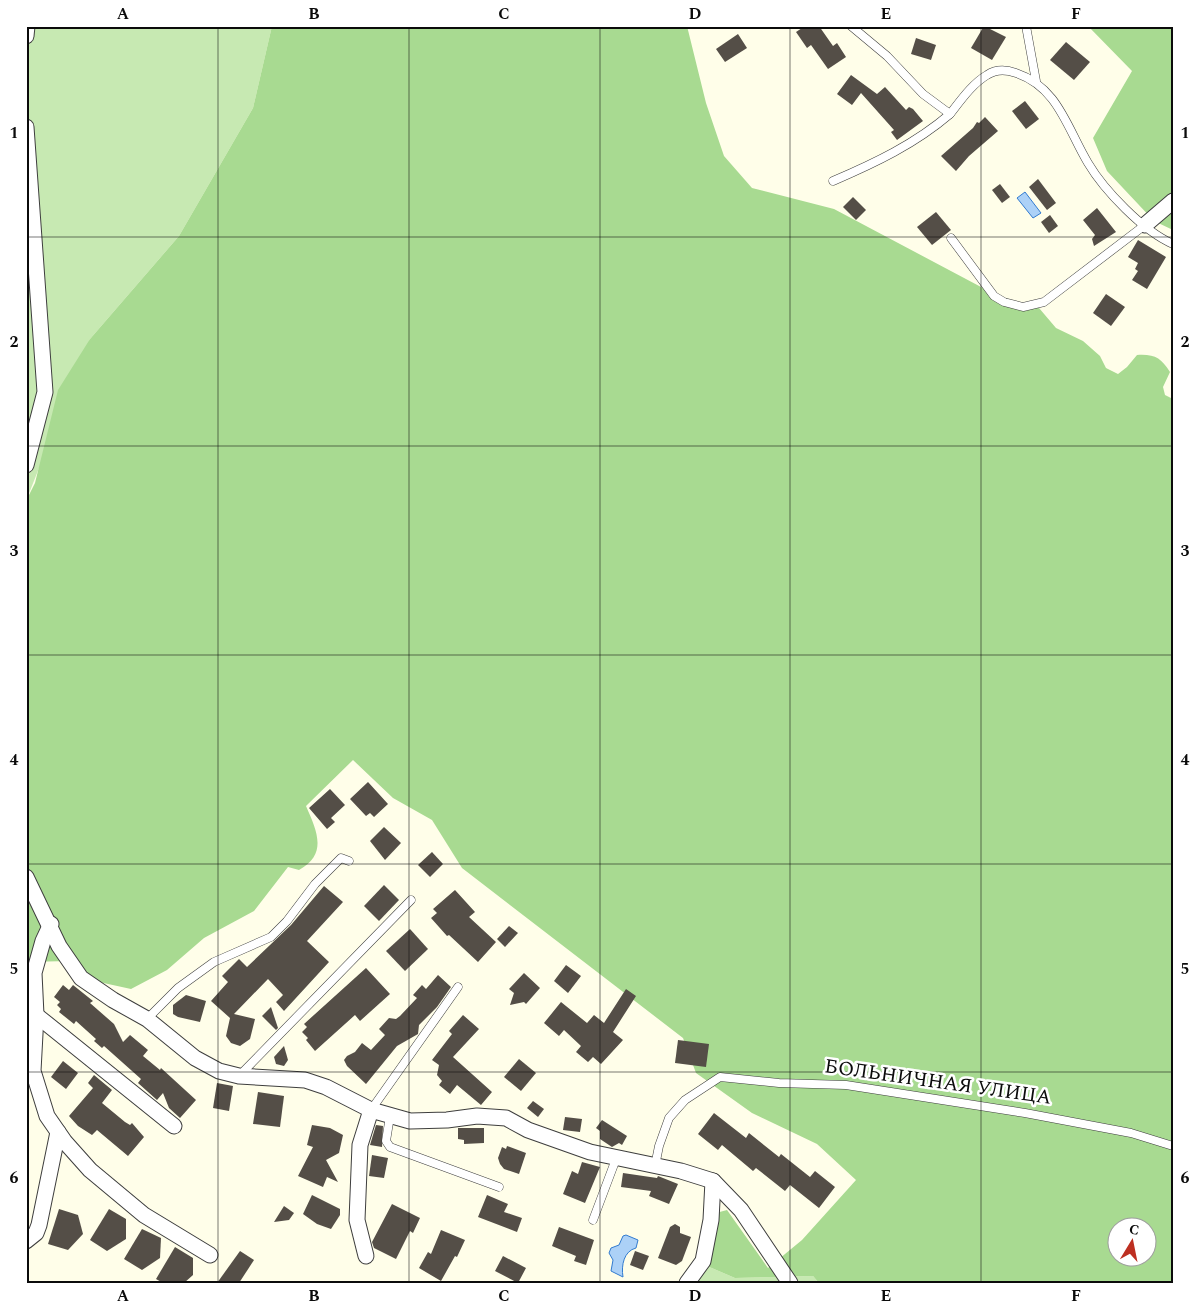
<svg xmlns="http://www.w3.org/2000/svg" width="1199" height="1309" font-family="Spectral,serif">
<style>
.green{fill:#c7e9b2}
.forest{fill:#a8da91;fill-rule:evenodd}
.water{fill:#acd1f7;stroke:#327bd0}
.building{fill:#544e47}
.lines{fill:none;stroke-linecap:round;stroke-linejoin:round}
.lane-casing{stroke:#3e3e3e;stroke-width:9}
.street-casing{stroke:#3e3e3e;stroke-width:17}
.lane{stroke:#fff;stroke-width:8}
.street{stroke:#fff;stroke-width:15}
.grid{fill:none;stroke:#0b0b0b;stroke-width:1;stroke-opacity:0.55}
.labels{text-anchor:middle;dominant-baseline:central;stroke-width:5;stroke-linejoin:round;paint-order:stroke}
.street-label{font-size:20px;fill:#0b0b0b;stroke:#fff}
.neatline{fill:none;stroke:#0b0b0b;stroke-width:2}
.grid-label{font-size:16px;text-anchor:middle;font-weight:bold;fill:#0b0b0b}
</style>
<rect width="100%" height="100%" fill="#fffee9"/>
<g class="green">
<polygon points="26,26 272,26 253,108 179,236 90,339 26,501"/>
<polygon points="707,1266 735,1278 813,1276 819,1283 693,1283"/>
</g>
<g class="forest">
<path d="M272,26h415l19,77 18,53 28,32 82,21 164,87 41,12 17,20 27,13 17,15 6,12 12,6 9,-7 10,-12c18,-1 24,3 33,17l-7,15 2,8 8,4v884h-354l-6,-7 -78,2 -28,-12 9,-53 11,-3 41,58 34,-28 54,-60 -39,-36 -65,-31 -56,-40 -13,-35 -221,-170 -30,-48 -39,-22 -40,-38 -47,46c11,25 22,48 -7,64l-11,-3 -34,44 -50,27 -37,32 -36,19 -32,-7 -30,-21 -43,1v-461l9,-18 23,-93 32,-51 89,-103 74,-128zM1116,1226h30v30h-30z"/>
<polygon points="1088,26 1173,26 1173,230 1154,221 1107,171 1093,138 1132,71"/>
</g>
<g class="water">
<polygon points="1025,192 1041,213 1033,218 1017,198"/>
<path d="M626,1235l12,5 -2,8c-12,3 -15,17 -13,29l-12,-6 2,-11 -4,-7 2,-5 8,-3 4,-9z"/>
</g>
<g class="building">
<polygon points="805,26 819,26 833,46 837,43 846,57 828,69 811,45 807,48 796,32"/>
<polygon points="984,26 1006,37 992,60 971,48"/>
<polygon points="738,34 747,48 725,62 716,49"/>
<polygon points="916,38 936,45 931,60 911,54"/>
<polygon points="1066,42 1090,62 1074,80 1050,60"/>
<polygon points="851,75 877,94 885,87 906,110 909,107 913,109 923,121 897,140 891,132 894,130 861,93 852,105 837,94"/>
<polygon points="1025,101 1039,119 1026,129 1012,111"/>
<polygon points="985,117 998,131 969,156 956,171 941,156 973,128 977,122 979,123"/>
<polygon points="1038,179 1056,203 1047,210 1029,187"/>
<polygon points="1000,184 1010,197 1002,203 992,190"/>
<polygon points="853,197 866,210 856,220 843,207"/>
<polygon points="1097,208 1116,232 1094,246 1092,239 1095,235 1083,220"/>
<polygon points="936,212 951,230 932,245 917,227"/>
<polygon points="1050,215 1058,226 1049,233 1041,222"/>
<polygon points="1138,240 1166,257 1147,289 1132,280 1138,271 1135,269 1138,263 1128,257"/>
<polygon points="1106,294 1125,307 1111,326 1093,313"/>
<polygon points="368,782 388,804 374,817 370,813 366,816 350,799"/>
<polygon points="330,789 345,805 331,818 335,822 327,829 309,808"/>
<polygon points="384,827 401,843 385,860 370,841"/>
<polygon points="432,852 443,864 430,877 418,865"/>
<polygon points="384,885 399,900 379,921 364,906"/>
<polygon points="324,886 343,902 307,941 329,962 284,1011 276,1002 283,995 268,979 234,1014 255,1019 250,1039 240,1046 231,1043 226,1036 230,1018 211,1001 228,982 222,976 239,959 247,967 291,925"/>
<polygon points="455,890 475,912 469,917 496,942 478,962 449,935 447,936 431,918 437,913 433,909"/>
<polygon points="509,926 518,933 505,947 497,939"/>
<polygon points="410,929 428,949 405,971 386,951"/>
<polygon points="566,965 581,976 568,993 554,981"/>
<polygon points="366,968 390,994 360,1021 355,1015 315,1051 306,1040 308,1038 302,1032 307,1027 304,1024"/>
<polygon points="524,973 540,988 526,1004 524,1002 510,1005 514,993 509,989"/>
<polygon points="438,975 451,987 437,1007 419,1025 418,1034 397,1046 366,1084 347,1066 344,1060 347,1056 355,1052 362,1043 371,1050 385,1035 379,1029 389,1018 396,1019 400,1016 417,998 413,995 422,985 426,989"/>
<polygon points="63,985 69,990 73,985 93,1001 90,1003 114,1024 123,1042 130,1035 148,1050 143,1056 160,1070 161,1068 196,1100 180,1118 169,1108 163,1093 157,1100 138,1083 141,1079 104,1046 102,1048 94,1041 96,1039 76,1021 74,1024 59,1012 61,1009 57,1005 60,1002 54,997"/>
<polygon points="626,989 636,996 613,1032 623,1040 601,1064 593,1057 588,1062 576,1052 581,1046 564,1030 559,1036 544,1023 561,1002 587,1023 594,1015 604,1023"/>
<polygon points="186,995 206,1001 200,1022 178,1017 173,1014 173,1005"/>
<polygon points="271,1007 278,1028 276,1030 262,1016"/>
<polygon points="463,1015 479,1029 453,1057 492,1092 481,1105 457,1085 450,1094 439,1085 442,1081 437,1075 439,1065 432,1060 452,1034 449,1031"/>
<polygon points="678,1040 709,1044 706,1067 675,1063"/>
<polygon points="284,1046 288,1060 284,1066 276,1064 274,1057"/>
<polygon points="519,1059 536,1073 521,1091 504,1077"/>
<polygon points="63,1061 78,1073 66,1089 51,1077"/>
<polygon points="94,1075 112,1090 102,1103 125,1122 130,1125 132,1123 144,1137 128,1156 97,1130 92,1135 78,1126 69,1116 93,1088 88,1083"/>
<polygon points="217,1083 233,1086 229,1111 213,1108"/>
<polygon points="258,1092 284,1096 280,1127 253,1124"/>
<polygon points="533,1101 544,1109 538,1117 527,1108"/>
<polygon points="714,1113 746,1138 749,1133 779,1157 781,1154 810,1177 815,1171 835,1187 819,1208 790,1185 785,1191 756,1168 753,1171 722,1145 718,1150 698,1134"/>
<polygon points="565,1117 582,1119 580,1132 563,1130"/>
<polygon points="602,1120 627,1136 622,1145 619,1143 612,1147 600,1139 600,1131 596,1128"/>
<polygon points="312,1125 330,1128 343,1135 339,1153 326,1160 338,1182 327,1177 323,1187 298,1176 313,1147 307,1145"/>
<polygon points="376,1125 383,1126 382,1147 370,1145"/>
<polygon points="458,1128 484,1128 484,1143 464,1144 464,1140 458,1139"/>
<polygon points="507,1146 526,1153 519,1174 504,1169 500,1164 498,1158 502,1147 506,1149"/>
<polygon points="372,1155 388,1158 384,1178 369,1176"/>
<polygon points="582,1162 600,1167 585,1203 563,1194 572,1171 578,1174"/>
<polygon points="623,1173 657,1178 658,1176 678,1184 669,1204 649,1196 651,1191 621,1187"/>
<polygon points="312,1195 340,1209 340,1215 331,1229 317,1224 303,1214"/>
<polygon points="487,1195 508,1204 504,1212 522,1218 517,1232 478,1217"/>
<polygon points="392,1204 420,1218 413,1233 410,1231 396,1259 374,1248 372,1242"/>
<polygon points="284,1206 294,1213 289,1220 274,1222"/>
<polygon points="59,1209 78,1215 83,1234 68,1250 48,1244"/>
<polygon points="109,1209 126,1219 126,1239 107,1251 90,1240"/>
<polygon points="675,1224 680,1227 680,1233 691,1237 682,1261 676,1265 658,1258 670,1227"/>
<polygon points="559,1227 594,1240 586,1265 574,1261 576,1256 552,1246"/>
<polygon points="142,1229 161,1238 160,1258 142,1270 124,1259"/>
<polygon points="441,1230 465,1240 457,1257 455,1256 441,1281 419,1268 428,1252 431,1254"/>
<polygon points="175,1247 193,1258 193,1275 184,1283 163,1283 156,1279"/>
<polygon points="240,1251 254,1260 239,1283 217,1283"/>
<polygon points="635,1251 649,1256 643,1270 630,1265"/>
<polygon points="503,1256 526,1268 518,1283 495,1271"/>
</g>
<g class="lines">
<defs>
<g id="lane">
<path d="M851,26l36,30 36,38 27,20c11,-14 22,-30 37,-39 9,-6 18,-6 29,-2 42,14 51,55 72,90 16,27 55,68 85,81"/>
<polyline points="1026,26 1036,81"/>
<path d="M833,181c42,-18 82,-37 117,-67"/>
<polyline points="951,238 994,296 1004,302 1023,307 1044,302 1145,225"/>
<polyline points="147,1019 178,988 214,962 271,937 287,921 315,884 341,858 349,861"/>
<polyline points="239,1076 411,900"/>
<polyline points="371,1110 458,987"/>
<polyline points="390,1116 386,1141 390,1147 499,1187"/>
<polyline points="655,1166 659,1146 669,1118 685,1100 720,1077 779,1083 846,1085 1025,1113 1131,1133 1173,1146"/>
<polyline points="593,1220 616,1159"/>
</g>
<g id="street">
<polyline points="26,36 27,26"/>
<polyline points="26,127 45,392 26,465"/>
<polyline points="1145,225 1173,201"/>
<polyline points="26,877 59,946 81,978 113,1000 147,1019 195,1058 219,1071 239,1076 305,1080 326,1087 371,1110 410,1121 447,1120 477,1116 506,1118 528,1130 590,1152 681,1171 713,1181 741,1210 790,1283"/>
<polyline points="51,924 43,941 34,973 36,1015 33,1071 47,1116 65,1142 90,1170 144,1215 210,1255"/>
<polyline points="36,1015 174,1126"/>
<polyline points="26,1241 36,1233 39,1225 58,1132"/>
<polyline points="366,1256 357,1220 360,1145 371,1110"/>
<polyline points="687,1283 703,1261 711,1220 713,1181"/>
</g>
</defs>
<use href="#lane" class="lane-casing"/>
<use href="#street" class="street-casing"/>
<use href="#lane" class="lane"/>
<use href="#street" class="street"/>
</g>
<path class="grid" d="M218,26v1257M409,26v1257M600,26v1257M790,26v1257M981,26v1257M26,237h1147M26,446h1147M26,655h1147M26,864h1147M26,1072h1147"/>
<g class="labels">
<g class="street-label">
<text transform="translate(938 1082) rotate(8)">БОЛЬНИЧНАЯ УЛИЦА</text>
</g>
</g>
<rect width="1199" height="1309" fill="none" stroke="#ffffff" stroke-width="55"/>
<g transform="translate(1132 1242) rotate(10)"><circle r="24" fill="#ffffff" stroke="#9d9d9d"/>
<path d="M0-4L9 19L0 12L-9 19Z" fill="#bd2f21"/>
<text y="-8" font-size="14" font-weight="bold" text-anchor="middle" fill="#0b0b0b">С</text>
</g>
<rect x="28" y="28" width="1144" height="1254" class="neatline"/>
<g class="grid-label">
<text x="123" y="19">A</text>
<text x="314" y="19">B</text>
<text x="504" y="19">C</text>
<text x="695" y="19">D</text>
<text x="886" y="19">E</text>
<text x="1076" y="19">F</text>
<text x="14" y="138">1</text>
<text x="1185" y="138">1</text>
<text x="14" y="347">2</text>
<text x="1185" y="347">2</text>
<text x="14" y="556">3</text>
<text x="1185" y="556">3</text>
<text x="14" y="765">4</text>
<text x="1185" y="765">4</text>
<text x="14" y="974">5</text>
<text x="1185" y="974">5</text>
<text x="14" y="1183">6</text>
<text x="1185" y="1183">6</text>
<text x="123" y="1301">A</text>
<text x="314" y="1301">B</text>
<text x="504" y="1301">C</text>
<text x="695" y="1301">D</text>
<text x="886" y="1301">E</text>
<text x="1076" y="1301">F</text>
</g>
</svg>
